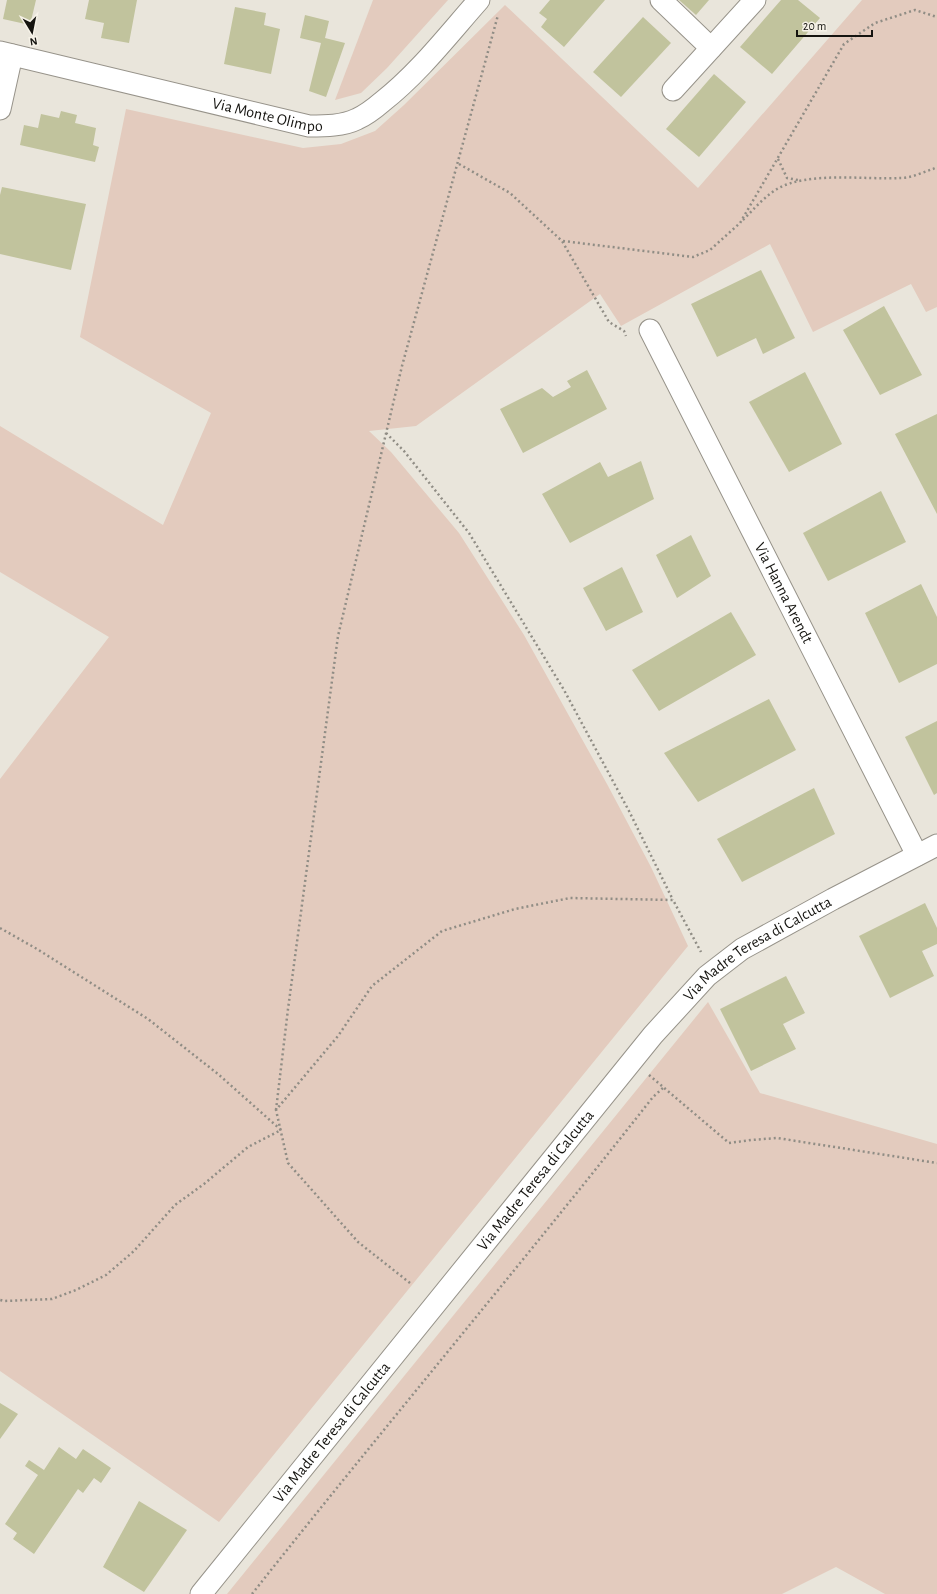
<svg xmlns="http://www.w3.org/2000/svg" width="937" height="1594" font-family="'Alegreya Sans',sans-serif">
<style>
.green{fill:#e3cbbe}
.building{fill:#c1c39d}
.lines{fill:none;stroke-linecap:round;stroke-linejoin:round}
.minor-casing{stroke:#97938a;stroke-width:23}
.path{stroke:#908d85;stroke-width:2.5;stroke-dasharray:2 3;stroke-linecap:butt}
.minor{stroke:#fff;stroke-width:21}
.labels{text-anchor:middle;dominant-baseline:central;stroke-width:3.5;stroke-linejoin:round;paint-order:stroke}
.street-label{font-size:16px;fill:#151410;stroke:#f6f2e8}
</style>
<rect width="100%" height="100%" fill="#e9e5db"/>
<g class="green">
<polygon points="373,0 448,0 387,68 361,93 335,100"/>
<polygon points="862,0 937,0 937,307 926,312 911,284 813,332 770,244 621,326 600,294 416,426 369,431 391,452 459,533 524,635 607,784 651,867 688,946 219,1522 0,1371 0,779 109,637 0,572 0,426 163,525 211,413 80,337 126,109 303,148 341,144 375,131 404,105 505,5 698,188"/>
<polygon points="708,1002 760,1093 937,1144 937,1594 885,1594 836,1567 782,1594 227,1594"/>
</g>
<g class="building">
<polygon points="7,0 36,0 30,25 3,19"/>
<polygon points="89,0 137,0 129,43 101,38 104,23 85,19"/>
<polygon points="550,0 605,0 564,47 541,27 547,19 539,13"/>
<polygon points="679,0 709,0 696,15"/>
<polygon points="781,0 798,0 820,18 772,74 740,47"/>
<polygon points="235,7 266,13 264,25 280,29 271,74 224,64"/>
<polygon points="305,15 329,21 325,38 345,43 326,97 309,91 321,43 300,38"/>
<polygon points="643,17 671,43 621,97 593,72"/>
<polygon points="714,74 746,102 699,157 666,129"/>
<polygon points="61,111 77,115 75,123 96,128 93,145 99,147 95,162 20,145 24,125 38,128 41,114 59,118"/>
<polygon points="2,187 86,204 71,270 0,254 0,195"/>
<polygon points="761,270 795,338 763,354 756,338 717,357 691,304"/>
<polygon points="884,306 922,375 880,395 843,330"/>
<polygon points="587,370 607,409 523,453 500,409 542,388 553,397 571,387 567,381"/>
<polygon points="805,372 842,444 789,472 749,402"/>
<polygon points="937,414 937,514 895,434"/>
<polygon points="641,461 654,499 570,543 542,494 600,462 608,477"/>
<polygon points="881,491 906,542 828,581 803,533"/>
<polygon points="691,535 711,576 677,598 656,555"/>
<polygon points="622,567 643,612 606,631 583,588"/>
<polygon points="921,584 937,617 937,664 899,683 865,613"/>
<polygon points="731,612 756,655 659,711 632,670"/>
<polygon points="769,699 796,750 698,802 664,753"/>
<polygon points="937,721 937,793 934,795 905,737"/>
<polygon points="814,788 835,834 742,882 717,839"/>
<polygon points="925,903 937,928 937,944 922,951 934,976 890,998 859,936"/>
<polygon points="786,976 805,1013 783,1024 796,1049 751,1071 720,1009"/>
<polygon points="0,1403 18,1414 0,1439"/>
<polygon points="59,1447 76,1459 83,1449 111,1468 101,1483 94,1478 83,1493 78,1489 34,1554 13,1539 17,1533 5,1524 38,1475 25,1466 29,1460 44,1470"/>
<polygon points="139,1501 187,1530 144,1592 103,1567"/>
</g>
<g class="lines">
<defs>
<g id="minor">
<polyline points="661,0 711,48"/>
<path id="s1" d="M0,52l309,74c16,0 34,0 48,-7 9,-4 18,-11 25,-17 37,-29 66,-67 97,-102"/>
<polyline points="673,90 755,0"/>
<polyline points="0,109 12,55"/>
<path id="s2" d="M650,330l267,525"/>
<path id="s3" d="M201,1594l452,-559 54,-59 35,-27 91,-50 104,-54"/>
</g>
</defs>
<use href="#minor" class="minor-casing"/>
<g class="path">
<polyline points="778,159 787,178 798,180"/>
<polyline points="459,164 510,193 562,241 609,322 624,331 626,336"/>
<path d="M743,220c11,-11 21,-23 34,-31 31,-18 88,-9 124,-11 11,0 22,-6 32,-9l4,-2"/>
<polyline points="563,241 693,257 710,250 740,223 844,44 875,23 915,10 937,17"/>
<polyline points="386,433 404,451 469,533 564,690 629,811 673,900"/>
<polyline points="0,928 37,949 148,1019 218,1074 281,1130 248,1147 204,1184 175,1205 134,1251 106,1275 76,1290 52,1299 4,1301 0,1300"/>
<polyline points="649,1075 729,1143 751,1140 777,1138 937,1163"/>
<polyline points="276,1110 288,1009 338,636 402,366 498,15"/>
<polyline points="410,1283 358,1242 288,1163 276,1110 338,1036 372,986 442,931 515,909 570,898 673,900 701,952"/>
<path d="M252,1594c132,-167 269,-329 401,-497l11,-10"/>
</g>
<use href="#minor" class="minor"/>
</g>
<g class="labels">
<g class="street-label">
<text stroke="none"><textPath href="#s1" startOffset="275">Via Monte Olimpo</textPath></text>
<text stroke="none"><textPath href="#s2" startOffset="295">Via Hanna Arendt</textPath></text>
<text stroke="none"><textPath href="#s3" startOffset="856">Via Madre Teresa di Calcutta</textPath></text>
<text stroke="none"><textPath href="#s3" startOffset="532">Via Madre Teresa di Calcutta</textPath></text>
<text stroke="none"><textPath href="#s3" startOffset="208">Via Madre Teresa di Calcutta</textPath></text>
</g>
</g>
<g transform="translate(32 32) rotate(170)" stroke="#f6f2e8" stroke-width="3" paint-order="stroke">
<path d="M0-3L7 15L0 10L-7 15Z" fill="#151410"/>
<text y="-6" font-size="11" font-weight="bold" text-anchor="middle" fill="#151410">N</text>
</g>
<path d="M797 30v6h75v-6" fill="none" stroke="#151410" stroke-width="2"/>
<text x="803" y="30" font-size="12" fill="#151410" stroke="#f6f2e8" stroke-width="3" paint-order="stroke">20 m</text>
</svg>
